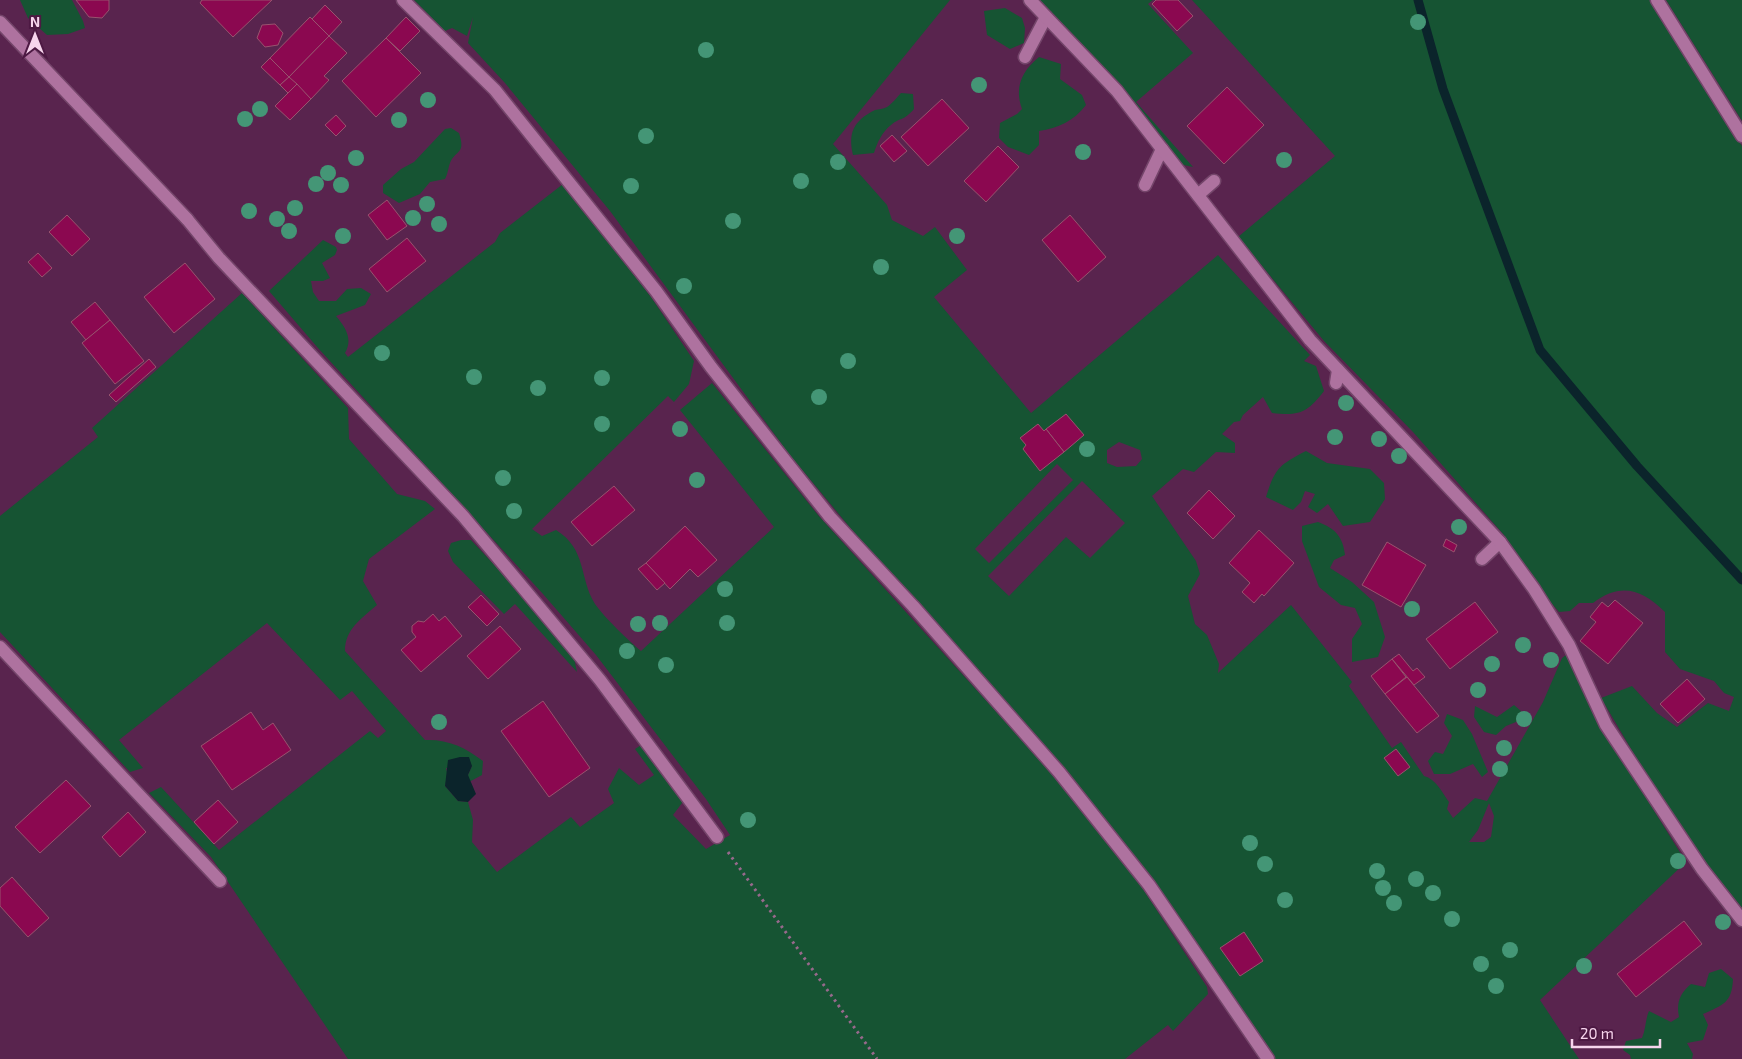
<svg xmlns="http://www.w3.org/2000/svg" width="1742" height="1059" font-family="'Exo 2',sans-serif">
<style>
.green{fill:#165433;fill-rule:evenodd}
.water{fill:#0b242b}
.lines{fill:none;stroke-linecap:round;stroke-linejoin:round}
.stream{stroke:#0b242b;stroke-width:9}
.building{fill:#8b0850;stroke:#98536e}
.service-casing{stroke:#74456a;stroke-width:15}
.minor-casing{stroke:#74456a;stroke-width:15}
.path{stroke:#97698c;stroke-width:3;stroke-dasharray:2.5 4;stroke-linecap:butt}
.service{stroke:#ae729f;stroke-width:12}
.minor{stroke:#ae729f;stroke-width:12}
.tree{fill:#449676}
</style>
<rect width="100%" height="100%" fill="#59244e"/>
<g class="green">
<polygon points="20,0 72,0 83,21 85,28 68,34 47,35 28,18"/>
<path d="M414,0h536l-117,144 54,61 5,15 31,16 12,-9 32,43 -33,27 97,116 187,-158 92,100 -6,6 12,5 8,25c-17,22 -24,25 -52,22l-9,-16 -20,18 -3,6 -6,1 -12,12 13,9v10l-19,-1 -22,20 -11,-3 -31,27 44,65 4,13 -12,22 7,28 12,11 12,29 -1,9 73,-68 61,77 -3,4 43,62 9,-6 23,34c12,3 18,16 25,26l-2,7 6,9 22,-20 12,3 56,-99 19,-44 4,-3 34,69 86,138 -146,138 39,59h-306l-92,-139 -83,-108 -88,-106 -148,-164 -73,-88 -179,-243 -105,-128 -37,-40 5,-26 -6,19 -15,-8 -7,3zM1119,442l21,8 2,9 -6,7 -19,1 -10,-4v-13zM1057,464l16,16 -84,83 -14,-14zM1082,481l43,42 -35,35 -24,-21 -57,59 -21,-20zM1489,803l5,13 -3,21 -7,5h-15l9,-12z"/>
<polygon points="1037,0 1153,0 1148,4 1193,53 1136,102 1193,167 1179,164"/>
<path d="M1192,0h458l92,146v762l-66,-83 -75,-127 31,-12 25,27 20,14 31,-24 21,8 5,-14 -10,-4 -10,-12 -34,-12 -15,-17v-40c-23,-23 -45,-30 -72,-9h-14l-9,8 -11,1 -16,-19 -39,-58 -91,-103 -89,-91 -86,-104 97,-81z"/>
<polygon points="1666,0 1742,0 1742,121"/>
<polygon points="1005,8 1022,18 1025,28 1024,43 1010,49 987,35 984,11"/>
<path d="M1039,57l22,7 -1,15 22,16 4,10c-12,16 -28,23 -47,26v14l-10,10 -21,-8 -9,-9 1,-15 17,-9 5,-5c-8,-22 0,-38 17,-52z"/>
<path d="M901,93l12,1 1,15c-11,13 -14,8 -23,16 -9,7 -14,18 -17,28l-21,2c-5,-22 0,-34 22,-45 4,-1 8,-1 12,-3 5,-3 10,-10 14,-14z"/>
<path d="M451,128l8,5c7,22 -3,16 -9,30 -2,5 -2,11 -5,16l-15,3 -10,12 -21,9 -16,-10v-8l18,-16 13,-7 31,-33z"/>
<path d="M563,184l88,113 43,64 -5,23 -15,18 -6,-6 -136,133 10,7 14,-6c31,19 23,48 39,74 9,13 34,37 46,47l133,-124 -94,-117 32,-27 106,132 240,265 83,106 66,101 1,7 -35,37 -5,-6 -43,34h-777l-137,-202 -62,-64 12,-6 58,63 151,-119 8,7 8,-7 -34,-40 -12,9 -73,-77 -148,117 24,28 -13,4 -130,-140v-116l98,-79 -6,-9 150,-135 106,115 1,31 48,55 28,7 10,8 -66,50 -6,22 14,24c-16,14 -32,24 -32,46l80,89c22,-1 40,7 58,21l-1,14 -13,7 -1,-7 4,-9 -26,2 2,8 -3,10 13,15 10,1 5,18 -1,22 25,30 74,-55 9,10 34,-24 -6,-14 11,-21 20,17 15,-10 -19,-26 8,-5 38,49 1,10 -9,12 33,34 24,-14 -24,-36 -110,-144 -53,-61 -225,-246 -49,-57 54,-51 13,7 1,3 -2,5 -13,8 8,15 -7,3h-12l2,11 6,9h17l11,-12 14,-1 10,6 -6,11 -29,11c10,12 17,23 9,37l3,4 147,-115 5,-9z"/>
<path d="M1306,451l21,12 43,6 14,14 1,16 -15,23 -27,4 -15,-22 -11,9 -9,-6 7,-13 -10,-3 -4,11 -8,8 -27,-13c9,-29 13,-32 40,-46z"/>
<path d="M1318,522c17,6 25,15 27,33l-11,5 -4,8 22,14 22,20 11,35 -7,20 -26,5v-23l10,-15 -7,-16 -14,-3 -22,-18 -17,-46v-15z"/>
<polygon points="461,540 471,540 543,617 573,653 577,672 515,604 504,614 453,562 448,551 451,543"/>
<polygon points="1514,705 1521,711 1516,722 1506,726 1496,735 1484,732 1474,717 1475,706 1497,717"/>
<polygon points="1447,714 1463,720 1472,734 1488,772 1482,777 1473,764 1450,774 1434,774 1428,761 1435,752 1443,754 1452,736 1444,723"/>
<path d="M1721,969l12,10c-1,24 -10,26 -30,35l5,11 -5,15 -16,3 6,11 -1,5h-61l-1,-4 -7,-5 3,-9 16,-3c4,-9 3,-18 7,-27l22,11 8,-5c-3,-14 1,-24 12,-33l14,3 4,-14z"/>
</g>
<polygon class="water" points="460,757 469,757 472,766 468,775 476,794 468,802 458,801 445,786 448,760"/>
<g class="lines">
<polyline class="stream" points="1418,0 1443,89 1540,350 1637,466 1742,580"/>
</g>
<g class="building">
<polygon points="76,0 109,0 109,10 102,18 89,17"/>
<polygon points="202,0 272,0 233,37 200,3"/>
<polygon points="1156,0 1178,0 1193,16 1177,31 1152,4"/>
<polygon points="325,5 342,22 329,36 312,19"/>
<polygon points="310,17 329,36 289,77 270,58"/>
<polygon points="406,17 420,31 400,51 386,38"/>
<polygon points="275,24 283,33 278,45 265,47 257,38 262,25"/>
<polygon points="329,36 347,53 324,76 329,80 311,99 289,77"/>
<polygon points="386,38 421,73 376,117 342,81"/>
<polygon points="270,58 289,77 280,85 261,67"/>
<polygon points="289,77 297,84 288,93 280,85"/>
<polygon points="297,84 311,99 290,120 275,106"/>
<polygon points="1227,87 1264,125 1224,164 1187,126"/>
<polygon points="942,99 969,128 928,166 901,137"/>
<polygon points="336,115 346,126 336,136 325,125"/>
<polygon points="892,135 907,151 894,162 880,146"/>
<polygon points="998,146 1019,167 986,202 964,181"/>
<polygon points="387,200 407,226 387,240 368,215"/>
<polygon points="67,215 90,239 72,256 49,232"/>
<polygon points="1070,215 1106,257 1078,282 1042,240"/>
<polygon points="407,238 426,261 387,292 369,269"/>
<polygon points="38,253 52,268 42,277 28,262"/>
<polygon points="185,263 215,299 174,333 144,297"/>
<polygon points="95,302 110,320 86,340 71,322"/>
<polygon points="110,320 144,361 115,384 82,343"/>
<polygon points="149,359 156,367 116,402 109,395"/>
<polygon points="1066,414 1084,435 1064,452 1046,429"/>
<polygon points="1038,424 1044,431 1046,429 1064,452 1040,471 1023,449 1026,445 1020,438"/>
<polygon points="614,486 635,510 592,546 571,522"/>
<polygon points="1209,490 1235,516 1213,539 1187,513"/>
<polygon points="685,526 717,560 698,577 690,569 670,589 646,563"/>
<polygon points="1259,530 1294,563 1264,596 1262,594 1254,603 1242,592 1250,583 1229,563"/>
<polygon points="1446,539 1457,545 1454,552 1443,546"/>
<polygon points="1387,542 1426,565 1401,607 1362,585"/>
<polygon points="646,563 665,583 657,590 638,569"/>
<polygon points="481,595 499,614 487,626 468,607"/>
<polygon points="1615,600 1643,623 1608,664 1580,641 1596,622 1590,617 1602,602 1608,607"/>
<polygon points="1475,602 1498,632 1450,669 1426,639"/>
<polygon points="433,614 439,621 445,616 462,636 421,672 401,650 416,637 412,632 412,626 418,621 424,622"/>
<polygon points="500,626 521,649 488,679 467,656"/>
<polygon points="1399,654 1413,671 1417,668 1425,677 1414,685 1392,659"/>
<polygon points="1392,659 1406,677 1385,694 1371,676"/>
<polygon points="1407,677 1439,716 1417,733 1385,694"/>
<polygon points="1687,679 1705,699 1678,723 1660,704"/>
<polygon points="543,701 590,768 549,797 501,731"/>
<polygon points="251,712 263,730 273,723 291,750 232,790 201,746"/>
<polygon points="1396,749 1410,767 1398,776 1384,758"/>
<polygon points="66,780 91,806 40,853 15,827"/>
<polygon points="218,800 238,822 214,844 194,822"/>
<polygon points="128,812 146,832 120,857 102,837"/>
<polygon points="12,877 49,918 28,937 0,906 0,888"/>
<polygon points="1684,921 1702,944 1636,997 1617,974"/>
<polygon points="1244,932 1263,961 1240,976 1220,948"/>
</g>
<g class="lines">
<defs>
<g id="service">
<polyline points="1657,0 1742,136"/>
<polyline points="1025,57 1046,17"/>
<polyline points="1145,185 1162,149"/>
<polyline points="1198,195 1214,181"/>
<polyline points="187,219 219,258 463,516 600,680 717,837"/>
<polyline points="1336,383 1338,370"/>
<polyline points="1482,559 1500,542"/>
</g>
<g id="minor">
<polyline points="403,0 495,90 656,291 711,367 830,517 913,606 1059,772 1149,885 1268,1059"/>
<polyline points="1030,0 1117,91 1310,340 1500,542 1534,589 1569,645 1606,725 1702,869 1742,920"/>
<polyline points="0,22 187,219"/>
<polyline points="0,647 220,881"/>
</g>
</defs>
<use href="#service" class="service-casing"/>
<use href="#minor" class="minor-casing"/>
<polyline class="path" points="728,852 877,1059"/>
<use href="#service" class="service"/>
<use href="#minor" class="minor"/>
</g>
<g class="tree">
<circle cx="1418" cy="22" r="8"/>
<circle cx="706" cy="50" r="8"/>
<circle cx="979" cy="85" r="8"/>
<circle cx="428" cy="100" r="8"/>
<circle cx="260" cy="109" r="8"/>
<circle cx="245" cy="119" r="8"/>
<circle cx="399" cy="120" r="8"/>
<circle cx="646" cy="136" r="8"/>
<circle cx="1083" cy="152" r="8"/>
<circle cx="356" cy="158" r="8"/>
<circle cx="1284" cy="160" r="8"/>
<circle cx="838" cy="162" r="8"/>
<circle cx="328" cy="173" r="8"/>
<circle cx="801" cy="181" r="8"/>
<circle cx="316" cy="184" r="8"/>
<circle cx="341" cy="185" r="8"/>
<circle cx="631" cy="186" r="8"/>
<circle cx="427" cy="204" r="8"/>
<circle cx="295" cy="208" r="8"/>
<circle cx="249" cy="211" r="8"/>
<circle cx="413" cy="218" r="8"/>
<circle cx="277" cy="219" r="8"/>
<circle cx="733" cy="221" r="8"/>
<circle cx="439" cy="224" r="8"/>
<circle cx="289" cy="231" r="8"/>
<circle cx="343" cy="236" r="8"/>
<circle cx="957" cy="236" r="8"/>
<circle cx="881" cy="267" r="8"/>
<circle cx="684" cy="286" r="8"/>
<circle cx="382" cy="353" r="8"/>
<circle cx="848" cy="361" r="8"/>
<circle cx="474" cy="377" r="8"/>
<circle cx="602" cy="378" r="8"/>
<circle cx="538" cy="388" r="8"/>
<circle cx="819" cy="397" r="8"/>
<circle cx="1346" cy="403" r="8"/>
<circle cx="602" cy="424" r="8"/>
<circle cx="680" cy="429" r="8"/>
<circle cx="1335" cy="437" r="8"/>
<circle cx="1379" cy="439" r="8"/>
<circle cx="1087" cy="449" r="8"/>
<circle cx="1399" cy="456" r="8"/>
<circle cx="503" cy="478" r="8"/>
<circle cx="697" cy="480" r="8"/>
<circle cx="514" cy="511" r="8"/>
<circle cx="1459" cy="527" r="8"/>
<circle cx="725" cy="589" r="8"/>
<circle cx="1412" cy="609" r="8"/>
<circle cx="660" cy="623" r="8"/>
<circle cx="727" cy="623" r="8"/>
<circle cx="638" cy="624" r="8"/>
<circle cx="1523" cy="645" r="8"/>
<circle cx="627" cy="651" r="8"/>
<circle cx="1551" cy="660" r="8"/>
<circle cx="1492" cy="664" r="8"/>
<circle cx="666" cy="665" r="8"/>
<circle cx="1478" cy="690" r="8"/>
<circle cx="1524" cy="719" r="8"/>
<circle cx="439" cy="722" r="8"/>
<circle cx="1504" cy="748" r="8"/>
<circle cx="1500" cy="769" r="8"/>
<circle cx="748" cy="820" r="8"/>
<circle cx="1250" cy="843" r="8"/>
<circle cx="1678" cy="861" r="8"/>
<circle cx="1265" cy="864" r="8"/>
<circle cx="1377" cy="871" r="8"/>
<circle cx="1416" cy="879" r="8"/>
<circle cx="1383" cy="888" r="8"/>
<circle cx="1433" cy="893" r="8"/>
<circle cx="1285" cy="900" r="8"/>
<circle cx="1394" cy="903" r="8"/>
<circle cx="1452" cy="919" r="8"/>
<circle cx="1723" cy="922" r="8"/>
<circle cx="1510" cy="950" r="8"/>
<circle cx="1481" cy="964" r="8"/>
<circle cx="1584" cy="966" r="8"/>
<circle cx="1496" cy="986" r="8"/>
</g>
<g transform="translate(35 35)" stroke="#4d1943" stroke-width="4" paint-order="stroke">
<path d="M0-4L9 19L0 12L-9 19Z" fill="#f6d4ec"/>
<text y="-8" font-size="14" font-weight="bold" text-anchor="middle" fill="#f6d4ec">N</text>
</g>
<path d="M1572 1039v8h88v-8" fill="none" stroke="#f6d4ec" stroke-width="2.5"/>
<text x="1580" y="1039" font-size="15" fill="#f6d4ec" stroke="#4d1943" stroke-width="4" paint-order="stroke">20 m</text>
</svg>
